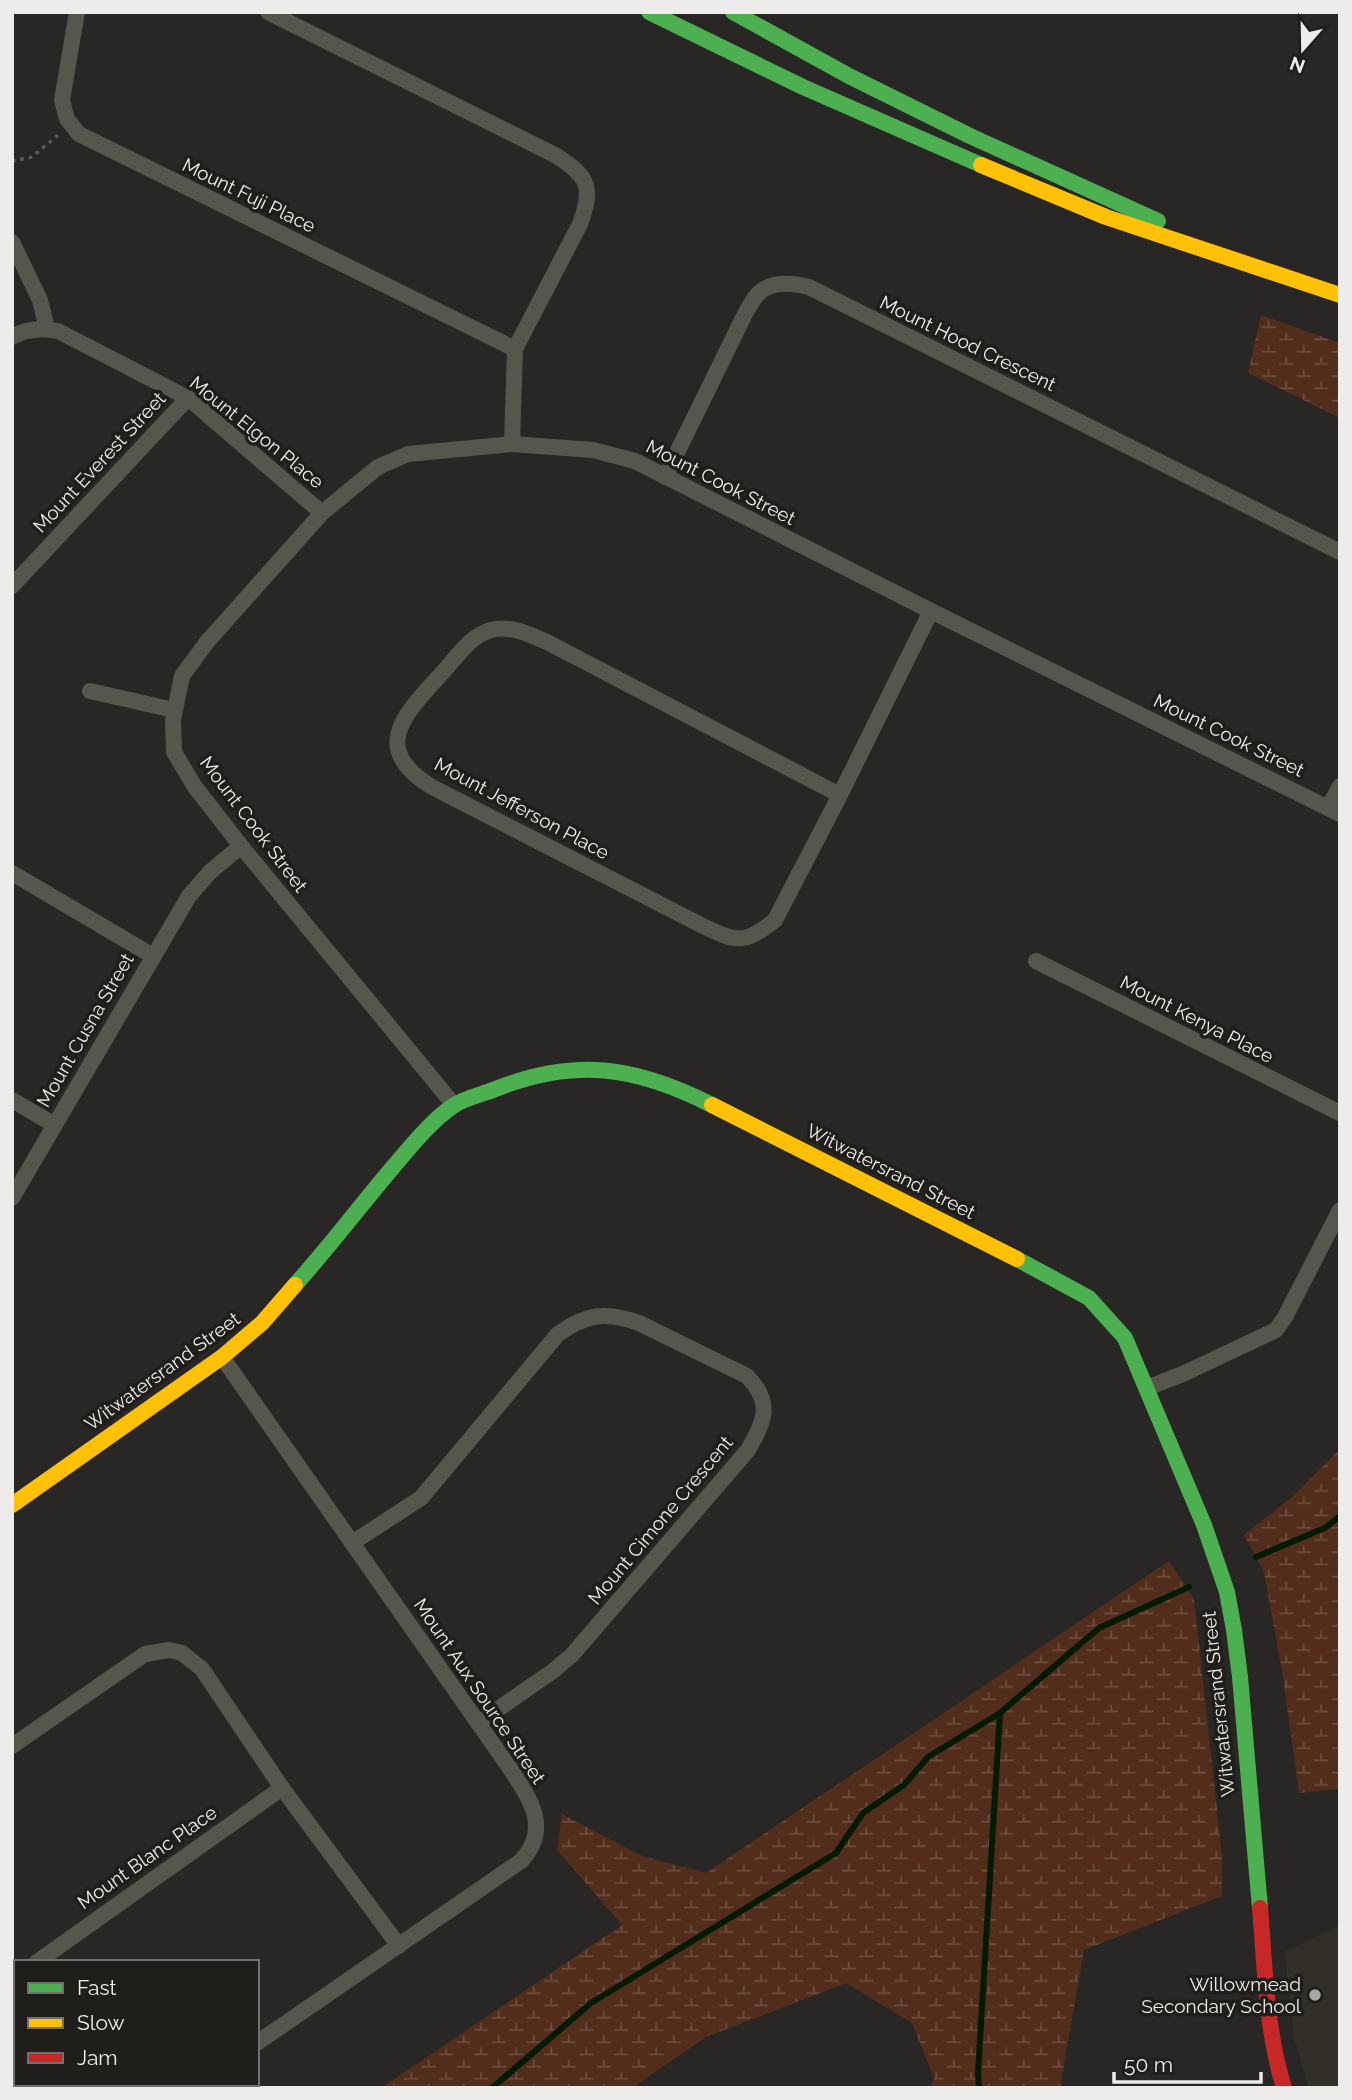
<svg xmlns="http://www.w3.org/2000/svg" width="1352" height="2100" font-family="Raleway,sans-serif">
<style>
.built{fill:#322f27}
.wetland{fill:url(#wetland-marsh)}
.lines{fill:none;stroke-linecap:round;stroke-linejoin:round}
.stream{stroke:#051a04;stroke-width:6}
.path{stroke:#595b53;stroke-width:3.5;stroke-dasharray:3.5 5;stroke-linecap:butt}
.street{stroke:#55574c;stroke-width:16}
.fast{stroke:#4caf50;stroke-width:16}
.slow{stroke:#ffc107;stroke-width:16}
.jam{stroke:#c62828;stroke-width:16}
.poi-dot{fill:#a8a7a5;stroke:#1f1e1b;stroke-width:2.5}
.labels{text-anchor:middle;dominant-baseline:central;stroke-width:7;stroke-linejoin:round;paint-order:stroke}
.street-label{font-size:19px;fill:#edecea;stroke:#1f1e1b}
.poi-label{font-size:19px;fill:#edecea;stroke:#1f1e1b;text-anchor:end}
</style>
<defs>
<pattern id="wetland-marsh" width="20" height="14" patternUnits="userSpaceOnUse" patternTransform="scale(1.75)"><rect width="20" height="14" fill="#522d1c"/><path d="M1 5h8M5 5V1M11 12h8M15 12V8" fill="none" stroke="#6b4c3d"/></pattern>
</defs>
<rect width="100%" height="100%" fill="#282726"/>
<polygon class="built" points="1340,1925 1340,2088 1309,2088 1294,2038 1285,1952"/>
<g class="wetland">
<polygon points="1261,315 1340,343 1340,418 1248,373"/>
<polygon points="1340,1449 1340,1789 1299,1793 1282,1671 1264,1572 1244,1535 1292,1497"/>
<polygon points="1169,1561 1194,1599 1222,1855 1222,1896 1084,1950 1060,2088 931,2088 934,2078 912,2023 846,1983 706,2037 632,2088 381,2088 622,1925 557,1850 562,1814 642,1856 706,1873"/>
</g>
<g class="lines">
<g class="stream">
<polyline points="1256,1557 1325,1528 1340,1516"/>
<polyline points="492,2088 591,2003 836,1853 863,1813 904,1785 928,1757 1000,1713"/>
<polyline points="979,2088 978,2072 1000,1713 1099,1628 1189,1587"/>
</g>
<polyline class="path" points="12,161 32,157 58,135"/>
<g class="street">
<polyline points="77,12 62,100 67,119 79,134 515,349 512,444"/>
<path d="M268,12l287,143c33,21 39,31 25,69l-65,125"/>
<polyline points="12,242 40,300 47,329"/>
<path d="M12,337c15,-9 30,-9 46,-6l130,67 134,115"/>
<path d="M665,477l81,-165c4,-6 8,-15 13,-19 13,-13 34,-10 50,-6l531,265"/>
<polyline points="12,586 188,398"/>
<polyline points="90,691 174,710"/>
<path d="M840,795l-293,-153c-18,-8 -36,-17 -56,-12 -20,5 -35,28 -48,42 -36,40 -76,75 -11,115l269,138c35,17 43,20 74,-5l65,-125 91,-184"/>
<polyline points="1328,808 1340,786"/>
<polyline points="12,873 153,956"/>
<polyline points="1036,961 1340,1113"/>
<polyline points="12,1100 55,1125"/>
<polyline points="454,1105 241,846 195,787 174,752 173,720 182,676 207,642 322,513 378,467 408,454 512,444 593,450 635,461 931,611 1340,814"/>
<polyline points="12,1198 189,896 210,872 241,846"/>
<path d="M222,1357l287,410c20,30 43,61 12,94l-264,182"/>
<polyline points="1147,1388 1185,1373 1276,1330 1285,1317 1340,1210"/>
<path d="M352,1543l69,-45 137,-164c28,-20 48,-23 81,-11l108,53c26,27 18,44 1,74l-176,205 -19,16 -75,52"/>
<polyline points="12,1746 145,1654 169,1650 182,1653 202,1669 282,1788 399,1946"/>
<polyline points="37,1962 282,1788"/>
<polyline points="12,1980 16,1977"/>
<polyline points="193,2088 198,2084"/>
</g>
<g class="fast">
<polyline points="649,12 803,87 981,165"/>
<polyline points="733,12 849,76 970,136 1158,221"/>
<polyline points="1017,1259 1089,1298 1125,1338 1204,1525 1227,1592 1234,1630 1240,1677 1260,1908"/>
<path d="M295,1285c34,-38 65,-79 99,-119 16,-19 38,-46 59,-60 11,-8 27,-11 40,-16 82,-33 142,-24 219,15"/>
</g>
<g class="slow">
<polyline points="981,165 1106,217 1340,295"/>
<polyline points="712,1105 1017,1259"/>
<polyline points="12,1505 222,1357 262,1323 295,1285"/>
</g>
<path class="jam" d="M1260,1908c5,60 6,122 24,180"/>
</g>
<circle class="poi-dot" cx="1315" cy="1995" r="7"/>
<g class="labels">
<g class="street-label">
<text transform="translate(249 195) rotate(26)">Mount Fuji Place</text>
<text transform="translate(968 343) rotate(26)">Mount Hood Crescent</text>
<text transform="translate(257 432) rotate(39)">Mount Elgon Place</text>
<text transform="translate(99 462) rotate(-47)">Mount Everest Street</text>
<text transform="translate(721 482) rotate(27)">Mount Cook Street</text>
<text transform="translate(1229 735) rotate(26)">Mount Cook Street</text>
<text transform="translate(522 808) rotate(28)">Mount Jefferson Place</text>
<text transform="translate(254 824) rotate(53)">Mount Cook Street</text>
<text transform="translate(1197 1019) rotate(27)">Mount Kenya Place</text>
<text transform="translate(85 1030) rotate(-60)">Mount Cusna Street</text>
<text transform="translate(891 1171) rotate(27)">Witwatersrand Street</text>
<text transform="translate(162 1371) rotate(-36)">Witwatersrand Street</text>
<text transform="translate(660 1520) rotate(-50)">Mount Cimone Crescent</text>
<text transform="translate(480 1691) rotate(56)">Mount Aux Source Street</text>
<text transform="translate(1218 1704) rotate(-96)">Witwatersrand Street</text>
<text transform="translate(147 1857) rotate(-35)">Mount Blanc Place</text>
</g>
<g class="poi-label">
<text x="1301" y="1984">Willowmead<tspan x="1301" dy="22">Secondary School</tspan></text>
</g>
</g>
<rect width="1352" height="2100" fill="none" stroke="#edecea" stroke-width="28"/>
<rect x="14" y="1960" width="245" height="126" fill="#1f1e1b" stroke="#71706e" stroke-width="2"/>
<rect x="28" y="1983" width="35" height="10" fill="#4caf50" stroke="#71706e" stroke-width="2"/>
<text x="77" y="1995" font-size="21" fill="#edecea">Fast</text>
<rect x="28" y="2018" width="35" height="10" fill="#ffc107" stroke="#71706e" stroke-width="2"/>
<text x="77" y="2030" font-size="21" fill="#edecea">Slow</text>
<rect x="28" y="2053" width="35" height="10" fill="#c62828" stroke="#71706e" stroke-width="2"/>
<text x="77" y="2065" font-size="21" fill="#edecea">Jam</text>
<g transform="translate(1303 49) rotate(200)" stroke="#1f1e1b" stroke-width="5" paint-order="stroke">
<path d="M0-5L12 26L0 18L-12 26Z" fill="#edecea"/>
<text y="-10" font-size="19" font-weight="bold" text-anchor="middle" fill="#edecea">N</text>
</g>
<path d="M1114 2072v10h147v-10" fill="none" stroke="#edecea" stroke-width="3.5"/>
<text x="1124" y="2072" font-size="21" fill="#edecea" stroke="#1f1e1b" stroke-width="5" paint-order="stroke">50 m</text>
</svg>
